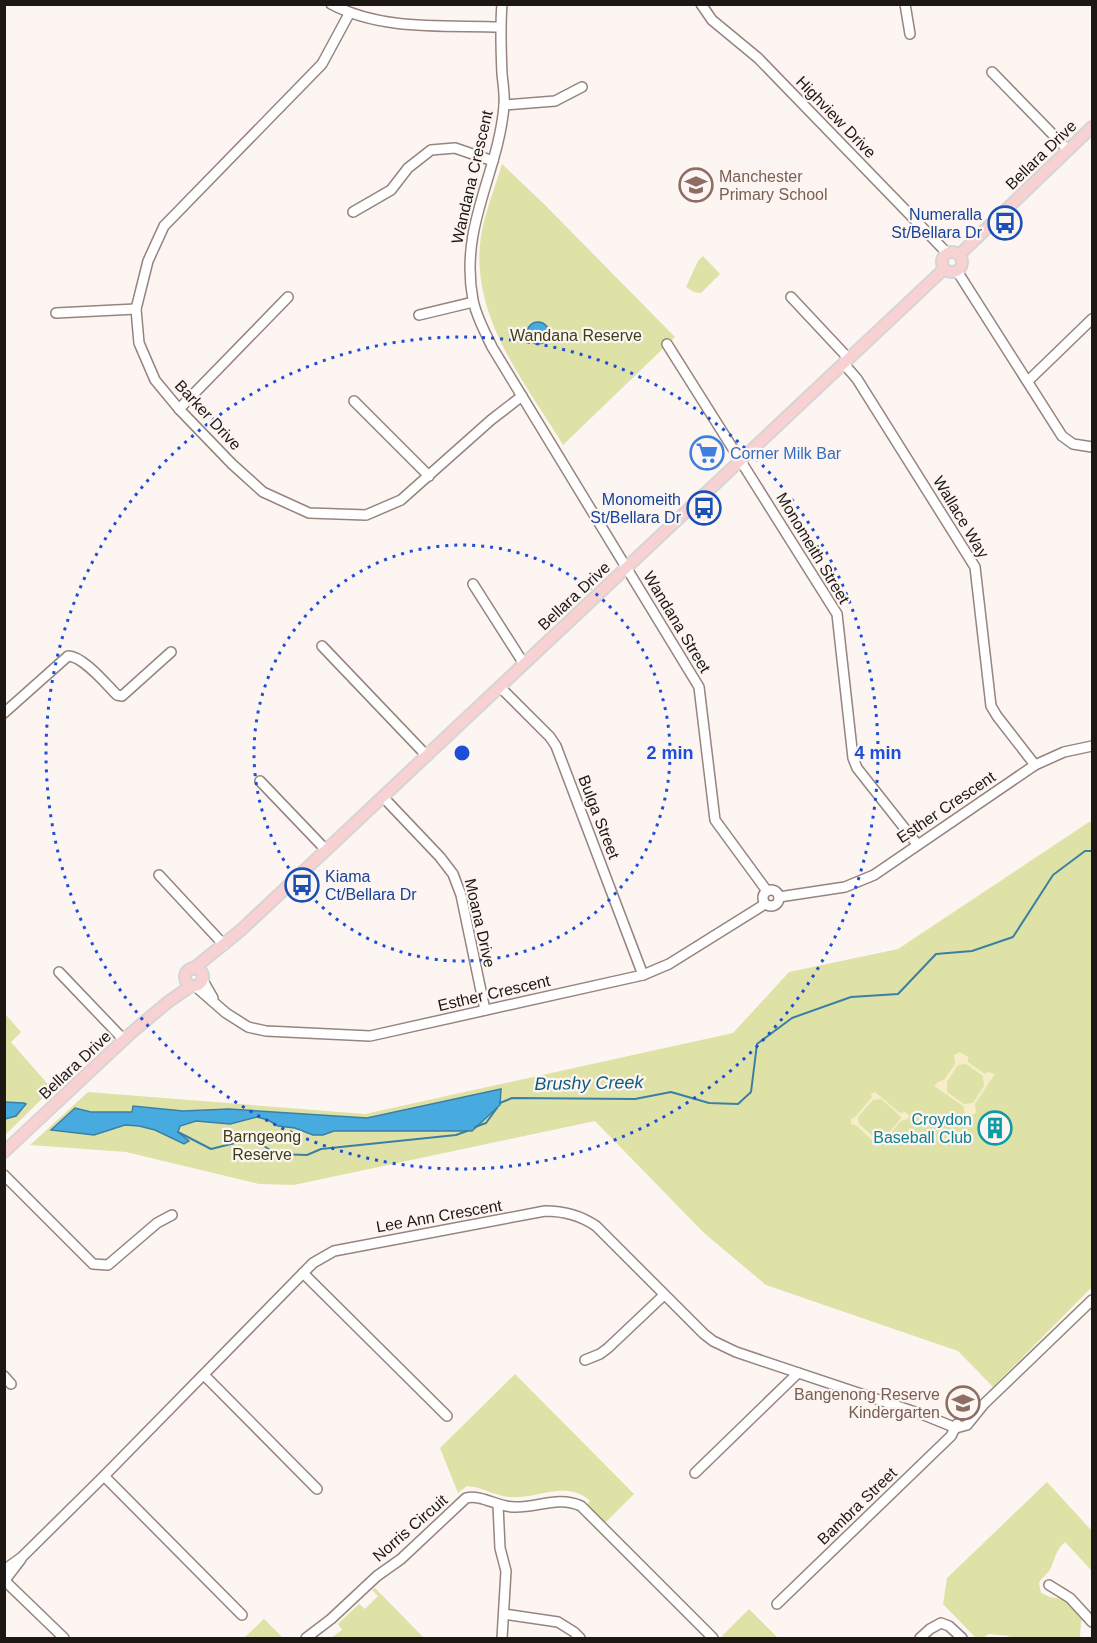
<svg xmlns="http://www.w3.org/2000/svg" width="1097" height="1643" font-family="Helvetica,sans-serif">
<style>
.green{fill:#dee2a7}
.sand{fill:#f7edc8;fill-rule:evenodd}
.water{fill:#47abdf;stroke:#3b7fa2;stroke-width:1.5}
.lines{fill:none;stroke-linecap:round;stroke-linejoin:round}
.stream{stroke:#3b7fa2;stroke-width:2}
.minor-casing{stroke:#95857d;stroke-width:12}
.major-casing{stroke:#d6d5d5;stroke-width:14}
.minor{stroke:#fff;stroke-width:9}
.major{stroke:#f8d1d2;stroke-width:10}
.ring{fill:none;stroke:#1d4ed8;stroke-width:3;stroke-dasharray:3 6}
.labels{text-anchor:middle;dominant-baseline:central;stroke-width:4.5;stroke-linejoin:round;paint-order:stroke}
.street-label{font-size:16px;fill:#1e1815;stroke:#fdf5f2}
.education-label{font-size:16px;fill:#785e54;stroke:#fdf5f2;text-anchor:start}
.transit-label{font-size:16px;fill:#164399;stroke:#fdf5f2;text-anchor:end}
.park-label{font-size:16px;fill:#3e3f17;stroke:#fdf5f2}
.shop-label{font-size:16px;fill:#366cbe;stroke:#fdf5f2;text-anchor:start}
.culture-label{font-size:16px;fill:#0d838f;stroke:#fdf5f2;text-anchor:end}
.water-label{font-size:18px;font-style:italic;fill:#105d80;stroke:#fdf5f2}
.centre{fill:#1d4ed8;stroke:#fdf5f2;stroke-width:3}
.ring-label{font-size:18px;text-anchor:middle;font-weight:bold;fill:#1d4ed8;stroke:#fdf5f2;stroke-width:4.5;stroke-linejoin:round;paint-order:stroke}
</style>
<rect width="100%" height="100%" fill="#fdf5f2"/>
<g class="green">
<path d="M502,164l41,39 132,134 -112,108c-37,-61 -90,-125 -83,-201 3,-28 14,-53 22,-80z"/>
<polygon points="703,256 720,274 701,293 694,292 686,287 698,261"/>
<polygon points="1089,822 1092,822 1092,1287 993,1387 958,1351 766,1285 704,1233 595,1121 294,1185 259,1184 126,1152 30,1145 88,1092 365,1114 733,1033 789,972 898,949"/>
<polygon points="5,1014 21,1032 11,1042 52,1089 5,1135"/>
<path d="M515,1374l119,120 -29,29 -19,-18 4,-4c-24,-22 -53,-1 -82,-4 -14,-2 -27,-10 -41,-11l-9,7 -18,-45z"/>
<path d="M1047,1482l45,49v40l-27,-29c-9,8 -10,16 -14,26 -3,6 -9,9 -12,15l2,10 9,4 13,2 21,19 -3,4 -1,16h-69l-3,-2 -19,-2 -6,4h-7l-33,-34 4,-26z"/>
<polygon points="375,1588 424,1638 331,1638 342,1630 338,1624 359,1604 365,1609 378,1596 372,1590"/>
<polygon points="749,1609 778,1638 724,1638 722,1636"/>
<polygon points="264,1619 283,1638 244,1638"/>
</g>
<g class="sand">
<path d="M960,1052l8,5v5l17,12 3,-2 7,2 -20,30 1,9 -5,3 -6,-2 -2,-8 -29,-20 4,-4 6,-2 11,-16 -1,-9zM966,1064l17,12 1,10 -11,17 -9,1 -17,-12v-10l11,-17z"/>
<path d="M875,1092l25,21 5,-1 4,3 -1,4 -7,2 -21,25 -3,-1 -20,-19 -6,-2v-5l5,-3 16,-19 -1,-3zM881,1099l18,16 2,3 -17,21h-8l-17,-15 -1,-7 15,-17z"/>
</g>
<g class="water">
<circle cx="538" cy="333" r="11"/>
<polygon points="501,1089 500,1105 472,1131 334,1131 323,1135 313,1135 295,1128 278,1126 268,1120 257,1117 230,1124 196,1121 180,1126 178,1132 189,1141 184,1144 155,1130 139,1126 125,1125 94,1135 51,1130 75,1108 91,1112 132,1112 133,1106 183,1111 229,1109 367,1118"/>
<polygon points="4,1102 24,1103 26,1104 16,1116 5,1119"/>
</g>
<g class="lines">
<g class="stream">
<polyline points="500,1103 512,1098 635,1099 671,1092 709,1103 738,1104 751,1092 757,1044 792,1018 851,997 898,994 936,954 972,951 1013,937 1053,875 1085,851 1092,851"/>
<polyline points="475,1127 486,1123 497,1108"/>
<polyline points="178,1132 211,1149 243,1141 261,1144 276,1154 307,1155 321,1149 456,1135 467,1131"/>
</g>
<defs>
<g id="minor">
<path d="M331,4c51,27 113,21 169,23"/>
<path d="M502,4c-2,24 -1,46 0,70 1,10 3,21 2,32 -6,69 -45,120 -31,194 3,16 12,32 19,47l207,340 16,133 52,71"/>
<polyline points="701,4 712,20 758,58 947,253"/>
<polyline points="905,4 910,34"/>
<polyline points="349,14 322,64 164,226 148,261 136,309 139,343 155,380 179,409 232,464 263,492 309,513 366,515 401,500 491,420 522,396"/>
<polyline points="992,72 1068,150"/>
<polyline points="504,105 555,101 582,87"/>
<polyline points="353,212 391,190 408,168 431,150 455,148 493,161"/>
<polyline points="957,271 1062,436 1073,444 1092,447"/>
<polyline points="791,297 849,359"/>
<polyline points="56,313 136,309"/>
<polyline points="419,315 473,302"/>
<polyline points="667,344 837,614 853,758 857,768 917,844"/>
<polyline points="844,364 857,379 975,567 991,706 997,716 1035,765"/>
<polyline points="1028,381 1092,319"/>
<polyline points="354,401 429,476"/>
<polyline points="179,409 288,297"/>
<polyline points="473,584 524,664"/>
<polyline points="322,646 427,756"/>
<polyline points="500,687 550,737 556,746 643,975"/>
<path d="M4,713l64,-57c15,0 38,28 49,39l5,1 49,-44"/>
<polyline points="260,781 326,850"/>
<polyline points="383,797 440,857 453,874 461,895 485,1010"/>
<polyline points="159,875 224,945"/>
<circle cx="771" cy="898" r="8"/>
<polyline points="779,897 845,887 874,875 1035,765 1064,752 1092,746"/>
<polyline points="59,972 124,1040"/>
<polyline points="202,979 213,998"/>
<polyline points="195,986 226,1013 248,1027 266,1031 370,1036 643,975 669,964 765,904"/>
<polyline points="4,1175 93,1264 108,1265 157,1223 172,1215"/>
<polyline points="303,1273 447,1416"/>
<polyline points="585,1360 600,1354 608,1348 664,1295"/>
<polyline points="204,1375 317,1489"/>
<polyline points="4,1376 11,1384"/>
<polyline points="695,1473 798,1373"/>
<polyline points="104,1476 242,1615"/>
<polyline points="498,1505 500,1548 506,1571 502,1638"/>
<path d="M4,1570l18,-13 82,-81 209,-213 21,-12 211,-40c19,0 35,4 51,15l108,108 9,7 23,11 188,63 32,13 11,-3 17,-21 108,-104"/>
<polyline points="4,1580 64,1638"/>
<polyline points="5,1580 21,1559"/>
<polyline points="1049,1585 1070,1598 1092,1622"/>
<polyline points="777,1604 951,1436 957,1424"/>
<polyline points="504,1614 558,1622 574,1632 580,1638"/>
<path d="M306,1638l25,-19 46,-43 24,-17 65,-61c16,-4 33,10 50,9 23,0 43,-11 65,-1l132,132"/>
<polyline points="920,1638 930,1629 941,1623 949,1626 962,1638"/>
</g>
<g id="major">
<circle cx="952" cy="262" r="10"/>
<polyline points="959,255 1092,127"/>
<circle cx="194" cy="977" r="9"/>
<polyline points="193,969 241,930 944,269"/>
<polyline points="4,1152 131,1033 168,1002 191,986"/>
</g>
</defs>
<use href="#minor" class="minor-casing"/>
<use href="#major" class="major-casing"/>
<use href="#minor" class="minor"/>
<use href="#major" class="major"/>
</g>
<g class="ring">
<circle cx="462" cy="753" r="208"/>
<circle cx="462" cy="753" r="416"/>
</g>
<defs>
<symbol id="school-ring" viewBox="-11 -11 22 22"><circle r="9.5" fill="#fdf5f2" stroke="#8d6e63" stroke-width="1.5"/><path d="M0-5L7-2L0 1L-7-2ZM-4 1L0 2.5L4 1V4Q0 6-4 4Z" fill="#8d6e63"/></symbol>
<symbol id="bus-ring" viewBox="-11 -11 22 22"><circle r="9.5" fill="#fdf5f2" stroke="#1a4fb4" stroke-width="1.5"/><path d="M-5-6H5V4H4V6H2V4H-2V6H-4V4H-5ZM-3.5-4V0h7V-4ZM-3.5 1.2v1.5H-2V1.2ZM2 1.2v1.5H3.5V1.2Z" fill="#1a4fb4"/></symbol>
<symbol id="supermarket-ring" viewBox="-11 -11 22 22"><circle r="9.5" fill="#fdf5f2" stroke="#3f7fe0" stroke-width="1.5"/><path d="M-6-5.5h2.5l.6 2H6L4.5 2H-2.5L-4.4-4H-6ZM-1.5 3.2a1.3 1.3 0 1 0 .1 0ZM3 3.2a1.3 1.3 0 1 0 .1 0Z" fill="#3f7fe0"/></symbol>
<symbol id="building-ring" viewBox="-11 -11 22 22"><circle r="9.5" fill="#fdf5f2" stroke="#0f9aa8" stroke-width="1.5"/><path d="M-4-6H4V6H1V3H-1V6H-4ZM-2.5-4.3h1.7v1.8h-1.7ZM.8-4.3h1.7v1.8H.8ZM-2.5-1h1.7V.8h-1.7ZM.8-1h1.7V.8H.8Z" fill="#0f9aa8"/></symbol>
</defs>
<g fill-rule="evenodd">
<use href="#school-ring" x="677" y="166" width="38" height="38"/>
<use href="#bus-ring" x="986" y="204" width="38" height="38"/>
<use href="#supermarket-ring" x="688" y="434" width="38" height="38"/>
<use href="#bus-ring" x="685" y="489" width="38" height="38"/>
<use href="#bus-ring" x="283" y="866" width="38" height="38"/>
<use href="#building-ring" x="976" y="1109" width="38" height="38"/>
<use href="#school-ring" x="944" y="1384" width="38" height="38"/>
</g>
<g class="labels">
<g class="street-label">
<text transform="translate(836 117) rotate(46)">Highview Drive</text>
<text transform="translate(1041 155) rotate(-44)">Bellara Drive</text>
<text transform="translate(472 177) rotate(-77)">Wandana Crescent</text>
<text transform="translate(208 415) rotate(47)">Barker Drive</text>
<text transform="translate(961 517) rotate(59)">Wallace Way</text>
<text transform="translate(813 548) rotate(59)">Monomeith Street</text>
<text transform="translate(574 596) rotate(-43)">Bellara Drive</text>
<text transform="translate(677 622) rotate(59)">Wandana Street</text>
<text transform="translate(946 807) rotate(-34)">Esther Crescent</text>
<text transform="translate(599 817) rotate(69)">Bulga Street</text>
<text transform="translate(480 923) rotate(77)">Moana Drive</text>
<text transform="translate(494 993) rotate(-13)">Esther Crescent</text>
<text transform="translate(75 1065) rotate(-43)">Bellara Drive</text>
<text transform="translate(439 1216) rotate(-10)">Lee Ann Crescent</text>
<text transform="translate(857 1506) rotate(-44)">Bambra Street</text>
<text transform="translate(410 1528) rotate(-41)">Norris Circuit</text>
</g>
<g class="education-label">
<text x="719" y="176">Manchester<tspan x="719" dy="18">Primary School</tspan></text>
<text x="940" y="1394" text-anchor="end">Bangenong Reserve<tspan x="940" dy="18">Kindergarten</tspan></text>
</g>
<g class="transit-label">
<text x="982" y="214">Numeralla<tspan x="982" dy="18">St/Bellara Dr</tspan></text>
<text x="681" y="499">Monomeith<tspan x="681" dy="18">St/Bellara Dr</tspan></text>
<text x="325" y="876" text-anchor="start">Kiama<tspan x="325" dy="18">Ct/Bellara Dr</tspan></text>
</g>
<g class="park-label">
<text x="576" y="335">Wandana Reserve</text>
<text x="262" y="1136">Barngeong<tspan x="262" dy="18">Reserve</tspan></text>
</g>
<g class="shop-label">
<text x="730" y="453">Corner Milk Bar</text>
</g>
<g class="culture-label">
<text x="972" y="1119">Croydon<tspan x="972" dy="18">Baseball Club</tspan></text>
</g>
<g class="water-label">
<text transform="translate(589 1083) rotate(-1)">Brushy Creek</text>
</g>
</g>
<circle cx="462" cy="753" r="9" class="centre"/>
<g class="ring-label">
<text x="670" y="759">2 min</text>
<text x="878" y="759">4 min</text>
</g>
<rect width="1097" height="1643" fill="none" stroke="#1e1815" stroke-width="12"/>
</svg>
